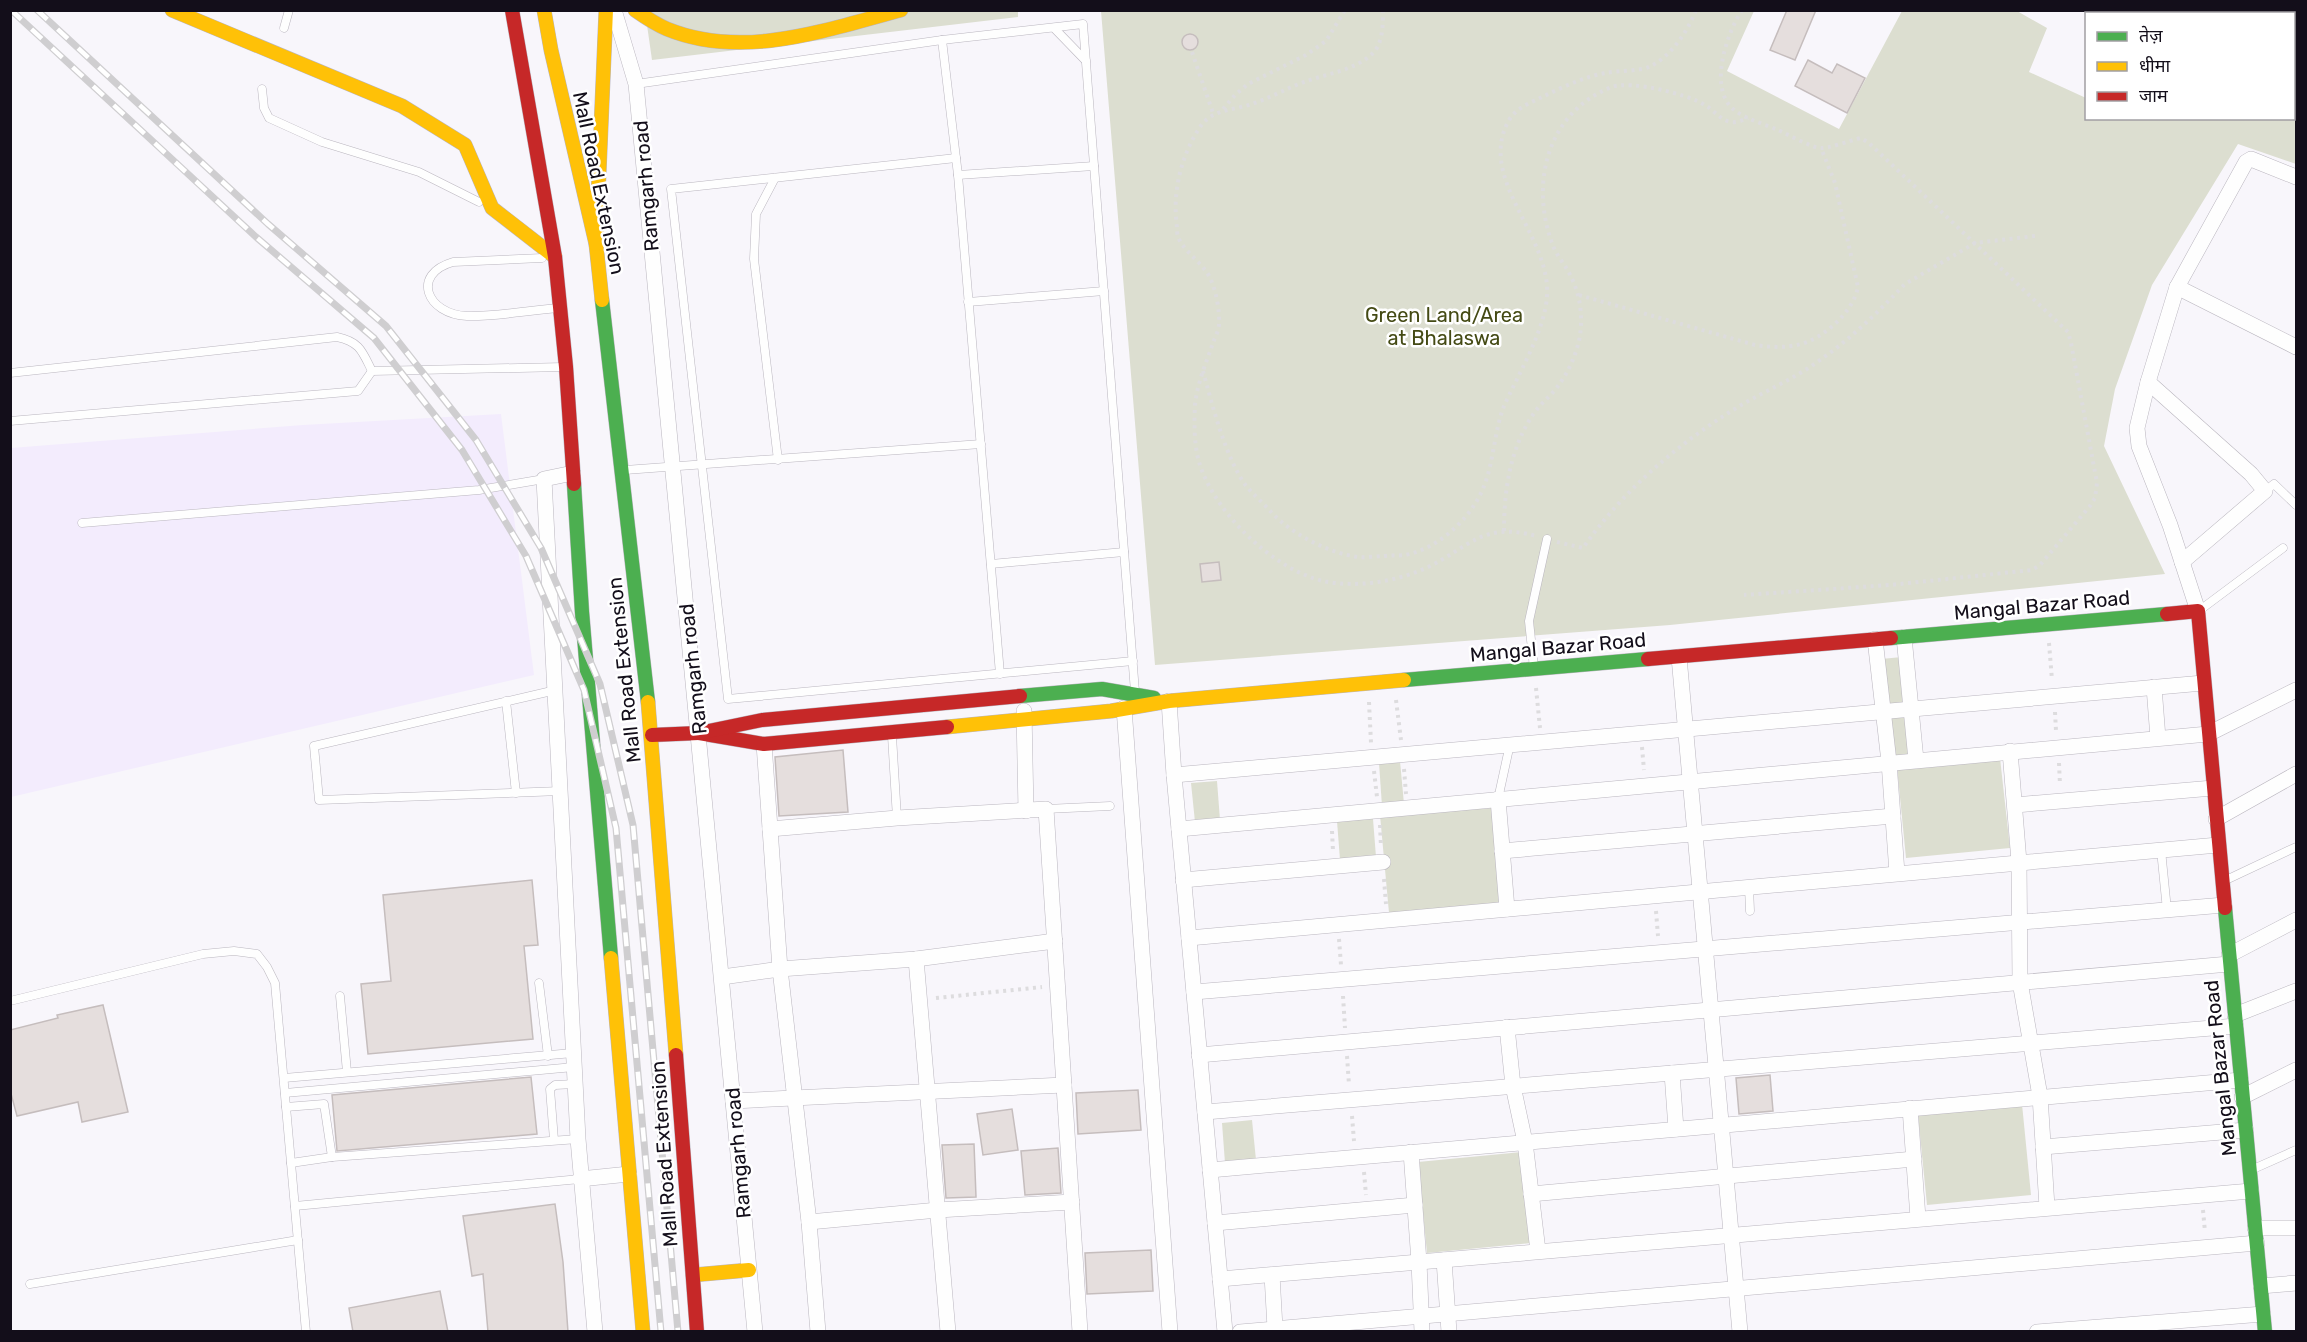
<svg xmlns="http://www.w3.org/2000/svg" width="2307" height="1342" font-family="Rubik,'Noto Sans Devanagari',sans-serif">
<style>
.built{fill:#f3ecfd}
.green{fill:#dcded0}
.building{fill:#e5dedd;stroke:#c5bdbd;stroke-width:1.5}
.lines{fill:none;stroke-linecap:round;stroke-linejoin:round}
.lane-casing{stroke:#bab6bf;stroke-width:9}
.street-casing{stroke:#bab6bf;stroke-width:16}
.fast-casing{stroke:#bab6bf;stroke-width:15}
.slow-casing{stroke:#bab6bf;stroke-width:15}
.jam-casing{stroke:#bab6bf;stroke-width:15}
.path{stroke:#dddcde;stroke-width:4;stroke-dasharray:3 4.5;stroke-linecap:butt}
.lane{stroke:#fefefe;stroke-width:8}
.street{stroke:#fefefe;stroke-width:15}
.fast{stroke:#4caf50;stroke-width:14}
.slow{stroke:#ffc107;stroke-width:14}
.jam{stroke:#c62828;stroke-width:14}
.rail-casing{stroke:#cfced0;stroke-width:7}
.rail{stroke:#fff;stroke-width:4.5;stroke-dasharray:14;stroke-linecap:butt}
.labels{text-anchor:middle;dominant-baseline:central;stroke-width:5;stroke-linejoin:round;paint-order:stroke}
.street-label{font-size:20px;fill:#130e1a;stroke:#fff}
.park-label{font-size:20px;fill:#444a14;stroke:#fff}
</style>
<rect width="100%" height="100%" fill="#f8f6fb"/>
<polygon class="built" points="501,414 534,675 11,797 11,448 303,425"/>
<g class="green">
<polygon points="645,11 1018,11 1018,17 652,60"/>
<polygon points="1101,11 1754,11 1727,71 1839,129 1902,11 2017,11 2047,28 2029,72 2086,98 2086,118 2294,118 2294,21 2296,22 2296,164 2238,144 2152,285 2115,389 2104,446 2165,574 1670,625 1155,665"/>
<polygon points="2159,11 2268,10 2275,13 2158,13"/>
<polygon points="1902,657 1912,755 1892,757 1881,659"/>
<polygon points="2000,758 2010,848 1906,858 1897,767"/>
<polygon points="1400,761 1404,804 1382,806 1379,763"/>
<polygon points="1217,781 1220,820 1195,822 1191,783"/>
<polygon points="1492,808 1501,903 1389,913 1380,815"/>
<polygon points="1373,819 1376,857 1340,860 1337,821"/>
<polygon points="2022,1104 2031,1195 1927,1205 1918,1115"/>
<polygon points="1252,1120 1256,1160 1225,1163 1222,1123"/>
<polygon points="1522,1152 1531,1243 1427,1253 1418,1162"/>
</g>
<g class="building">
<polygon points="1787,10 1816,10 1795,60 1770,50"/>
<circle cx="1190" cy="42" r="8"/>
<polygon points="1808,60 1832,73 1837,64 1865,78 1847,113 1795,86"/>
<polygon points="1219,562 1221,580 1202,582 1200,564"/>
<polygon points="843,750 848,812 779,816 775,757"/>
<polygon points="532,880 538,945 524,946 533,1039 368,1054 361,984 391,981 383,895"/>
<polygon points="103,1005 128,1112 82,1122 78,1102 17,1116 10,1090 10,1030 58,1018 57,1015"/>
<polygon points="1770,1075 1773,1111 1739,1114 1736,1078"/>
<polygon points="531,1077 537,1134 337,1151 332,1095"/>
<polygon points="1138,1090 1141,1130 1078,1134 1076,1093"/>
<polygon points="1012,1109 1018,1150 983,1155 977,1114"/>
<polygon points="974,1144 976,1197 946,1198 942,1145"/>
<polygon points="1058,1148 1061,1193 1025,1195 1021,1151"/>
<polygon points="555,1204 563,1262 568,1332 488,1332 483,1274 472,1276 463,1216"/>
<polygon points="1151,1250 1153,1291 1087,1294 1085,1253"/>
<polygon points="440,1291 448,1332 353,1332 349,1308"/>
</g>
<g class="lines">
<defs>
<g id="lane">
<polyline points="284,28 289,10"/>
<polyline points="1054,28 1086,61"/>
<polyline points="942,40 958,175 1000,674"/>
<polyline points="636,84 942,40 1083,24 1135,692"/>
<polyline points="262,89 264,108 269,118 322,142 419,172 479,202"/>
<polyline points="956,158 671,189 728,699 1133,661"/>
<polyline points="958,175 1094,166"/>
<polyline points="775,178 756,214 754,259 778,460"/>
<path d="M542,258l-89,4c-42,12 -27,52 14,54 27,1 64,-6 92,-8"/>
<polyline points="968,302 1104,291"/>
<polyline points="372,371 563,367"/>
<path d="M10,373l327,-36c23,5 25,14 35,34"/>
<polyline points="10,421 358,391 372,371"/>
<polyline points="625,470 981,444"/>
<polyline points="2265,491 2274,484 2296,505"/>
<polyline points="82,523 479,490 544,479"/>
<polyline points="991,564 1124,552"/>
<polyline points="2200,610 2283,548"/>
<polyline points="1534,668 1529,621 1547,539"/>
<polyline points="556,690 314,746 319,800 561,791"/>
<polyline points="506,701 516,793"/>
<polyline points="892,736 897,818"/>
<polyline points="1498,799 1510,744"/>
<polyline points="1046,809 1110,806"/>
<polyline points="2161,850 2167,910"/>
<polyline points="2226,880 2296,847"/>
<polyline points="1749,887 1750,911"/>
<polyline points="539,983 548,1056"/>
<polyline points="340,996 347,1072"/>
<polyline points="10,1001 203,954 234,951 257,954 267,967 275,983 306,1332"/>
<polyline points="284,1078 573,1053"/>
<polyline points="285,1093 574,1067"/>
<polyline points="286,1107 324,1104 332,1157 578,1139"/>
<polyline points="554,1140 550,1089 555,1085 575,1084"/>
<polyline points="291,1163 332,1157"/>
<polyline points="2251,1170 2296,1150"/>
<polyline points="295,1206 580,1179"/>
<polyline points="30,1284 298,1240"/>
</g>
<g id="street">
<polyline points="614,10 636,84 755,1332"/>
<polyline points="2177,287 2296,347"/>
<polyline points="2148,382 2251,474 2265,491 2182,562"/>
<polyline points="573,473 544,479 578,1139 595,1332"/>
<polyline points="2198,611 2170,525 2139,446 2137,428 2148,382 2177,287 2246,162 2251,159 2296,177"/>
<polyline points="1904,637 1916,760"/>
<polyline points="1875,639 1889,762 1897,873"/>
<polyline points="1679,657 1740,1332"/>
<polyline points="2154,687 2158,738"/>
<polyline points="1169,701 1174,775 1225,1332"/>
<polyline points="1124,708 1170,1332"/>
<polyline points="1024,711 1026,811"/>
<polyline points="764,744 780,969 809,1222 818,1332"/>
<polyline points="2010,751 2019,862 2020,982 2040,1096 2047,1207"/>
<polyline points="1174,775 2203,683"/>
<polyline points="1498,799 1507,909"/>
<polyline points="2015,805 2213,788"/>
<polyline points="2216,819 2296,774"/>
<polyline points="770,829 897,818 1046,809 1080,1332"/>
<polyline points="1179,829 2208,734 2296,690"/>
<polyline points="1502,851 1893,816"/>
<polyline points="1183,880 1383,862"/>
<polyline points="1189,938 2218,845"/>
<polyline points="2229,955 2296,920"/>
<polyline points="916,959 948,1332"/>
<polyline points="722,977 780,969 916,959 1055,941"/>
<polyline points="1194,992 2224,905"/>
<polyline points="2235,1015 2296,991"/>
<polyline points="1507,1027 1513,1086 1525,1142 1538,1251"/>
<polyline points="1199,1055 2229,964"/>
<polyline points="1672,1073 1676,1129"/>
<polyline points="2242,1097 2296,1070"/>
<polyline points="733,1101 1064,1085"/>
<polyline points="1910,1108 1918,1218"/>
<polyline points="1205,1112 2236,1026"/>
<polyline points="2043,1147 2246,1130"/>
<polyline points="1411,1152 1419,1262 1422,1332"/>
<polyline points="1210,1170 2241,1080"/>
<polyline points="580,1179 629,1174"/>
<polyline points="1531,1194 1914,1159"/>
<polyline points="809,1222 938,1210 1072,1202"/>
<polyline points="1215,1223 1415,1205"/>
<polyline points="2255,1228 2296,1228"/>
<polyline points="1444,1260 1449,1332"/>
<polyline points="1272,1275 1275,1328"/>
<polyline points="1220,1279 2251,1191"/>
<polyline points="2261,1286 2296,1283"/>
<polyline points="1240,1332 2257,1243"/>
<polyline points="2037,1332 2263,1314"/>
</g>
<g id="fast">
<polyline points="602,300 648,702"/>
<polyline points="574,484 582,612 611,958"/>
<polyline points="1891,638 2167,614"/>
<polyline points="1404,680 1648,659"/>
<polyline points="1020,696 1102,689 1154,698"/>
<polyline points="2225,908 2265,1332"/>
</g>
<g id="slow">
<polyline points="172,10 402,106 465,145 492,208 555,257"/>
<polyline points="544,10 551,50 596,244 602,300"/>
<path d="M635,10c10,7 20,14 32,19 76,31 159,1 234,-19"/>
<polyline points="596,244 606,10"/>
<polyline points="648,702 676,1055"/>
<polyline points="947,727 1111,711 1169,701 1404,680"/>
<polyline points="611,958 643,1332"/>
<polyline points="693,1275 749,1270"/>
</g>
<g id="jam">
<polyline points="512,10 555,257 566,367 574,484"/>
<polyline points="2167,614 2198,611 2225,908"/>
<polyline points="1648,659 1891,638"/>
<polyline points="699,733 764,744 947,727"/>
<polyline points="652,735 699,733 762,720 1020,696"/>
<polyline points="676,1055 697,1332"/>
</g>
</defs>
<use href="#lane" class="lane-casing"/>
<use href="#street" class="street-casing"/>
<use href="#fast" class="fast-casing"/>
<use href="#slow" class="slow-casing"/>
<use href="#jam" class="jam-casing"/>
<g class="path">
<path d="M1383,10c0,14 0,33 -10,43 -17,17 -47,21 -69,29 -19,7 -36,17 -55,23 -17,5 -38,5 -49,22 -19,29 -28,65 -23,100 0,4 0,10 3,14 8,14 25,24 31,39 5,11 9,32 8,44 0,6 -4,13 -6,19 -7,20 -16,41 -18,62 -1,18 -1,43 5,60 16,49 73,104 123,116 33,7 72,1 103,-13 43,-20 56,-47 110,-32"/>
<path d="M1742,10c-15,23 -34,77 -9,99 12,10 31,15 45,21 9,4 34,18 43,18 7,1 30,-8 40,-10l8,5 199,189 3,11 26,140 -2,15 -5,8 -50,59 -8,5 -142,15 -146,10"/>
<polyline points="1192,52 1214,116"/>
<polyline points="1223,109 1235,95 1248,84 1306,55 1326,41 1345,10"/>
<path d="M1579,295l176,50c14,2 28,3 42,0 25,-5 56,-32 61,-58l-23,-104 -14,-35"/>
<path d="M1203,371c9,33 23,89 44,116 8,9 17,17 25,26 20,21 56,40 86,44 8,1 18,-1 26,-1 7,-1 14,0 21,-1 33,-6 67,-37 79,-69 10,-25 10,-54 20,-80 14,-31 41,-76 43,-110 4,-61 -71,-117 -38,-176 7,-11 18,-16 29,-21 21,-10 44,-22 68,-26 13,-3 33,-1 45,-7 20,-10 37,-35 45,-56"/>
<path d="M1504,531c0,-41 6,-83 30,-118 7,-10 17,-17 24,-27 10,-13 17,-29 21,-45 5,-25 1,-49 -11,-70 -5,-9 -13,-18 -16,-28 -22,-60 -5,-131 60,-156 19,-7 75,7 93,18 9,5 15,15 26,17 6,1 12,-2 17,-4"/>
<path d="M1557,542l26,6c39,-56 92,-102 150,-138 29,-18 60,-30 87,-50 32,-22 58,-48 85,-76l70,-41 60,-7"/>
<polyline points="2049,643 2052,680"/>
<polyline points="1536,688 1540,728"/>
<polyline points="1396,700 1401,740"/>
<polyline points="1369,702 1371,743"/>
<polyline points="2055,712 2056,731"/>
<polyline points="1642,747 1644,770"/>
<polyline points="2059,763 2060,785"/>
<polyline points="1404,769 1406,794"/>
<polyline points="1374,771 1377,797"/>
<polyline points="1380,825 1381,847"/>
<polyline points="1332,831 1333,851"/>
<polyline points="1384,879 1386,904"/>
<polyline points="1656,911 1658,936"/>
<polyline points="1339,939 1341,965"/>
<polyline points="1343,996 1345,1028"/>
<polyline points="936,998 1042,987"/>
<polyline points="1347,1056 1349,1085"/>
<polyline points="1352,1116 1354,1141"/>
<polyline points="1364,1172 1366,1195"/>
<polyline points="2203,1210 2205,1232"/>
</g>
<use href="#lane" class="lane"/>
<use href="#street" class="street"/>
<use href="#fast" class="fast"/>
<use href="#slow" class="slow"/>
<use href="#jam" class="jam"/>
<defs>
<g id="rail">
<polyline points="11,10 256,237 374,338 462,450 526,556 584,690 616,828 661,1332"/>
<polyline points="37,10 268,224 386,326 476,440 541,548 600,684 633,825 678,1332"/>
</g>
</defs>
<use href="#rail" class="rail-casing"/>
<use href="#rail" class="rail"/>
</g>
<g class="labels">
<g class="street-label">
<text transform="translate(599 183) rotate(78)">Mall Road Extension</text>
<text transform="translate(646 186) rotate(-95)">Ramgarh road</text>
<text transform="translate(2042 605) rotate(-5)">Mangal Bazar Road</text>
<text transform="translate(1558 647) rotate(-5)">Mangal Bazar Road</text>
<text transform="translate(693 669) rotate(-96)">Ramgarh road</text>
<text transform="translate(624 670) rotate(-96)">Mall Road Extension</text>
<text transform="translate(2220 1068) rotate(-96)">Mangal Bazar Road</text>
<text transform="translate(738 1153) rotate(-95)">Ramgarh road</text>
<text transform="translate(664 1154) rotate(-94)">Mall Road Extension</text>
</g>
<g class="park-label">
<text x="1444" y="315">Green Land/Area<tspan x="1444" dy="23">at Bhalaswa</tspan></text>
</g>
</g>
<rect width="2307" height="1342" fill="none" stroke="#130e1a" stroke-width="24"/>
<rect x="2085" y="12" width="210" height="108" fill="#ffffff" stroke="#a19fa3" stroke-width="1.5"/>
<rect x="2097" y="32" width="30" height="9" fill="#4caf50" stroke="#a19fa3" stroke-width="1.5"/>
<text x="2139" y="42" font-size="18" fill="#130e1a">तेज़</text>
<rect x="2097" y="62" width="30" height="9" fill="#ffc107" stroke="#a19fa3" stroke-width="1.5"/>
<text x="2139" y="72" font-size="18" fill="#130e1a">धीमा</text>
<rect x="2097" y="92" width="30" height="9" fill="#c62828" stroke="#a19fa3" stroke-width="1.5"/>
<text x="2139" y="102" font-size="18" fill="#130e1a">जाम</text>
</svg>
